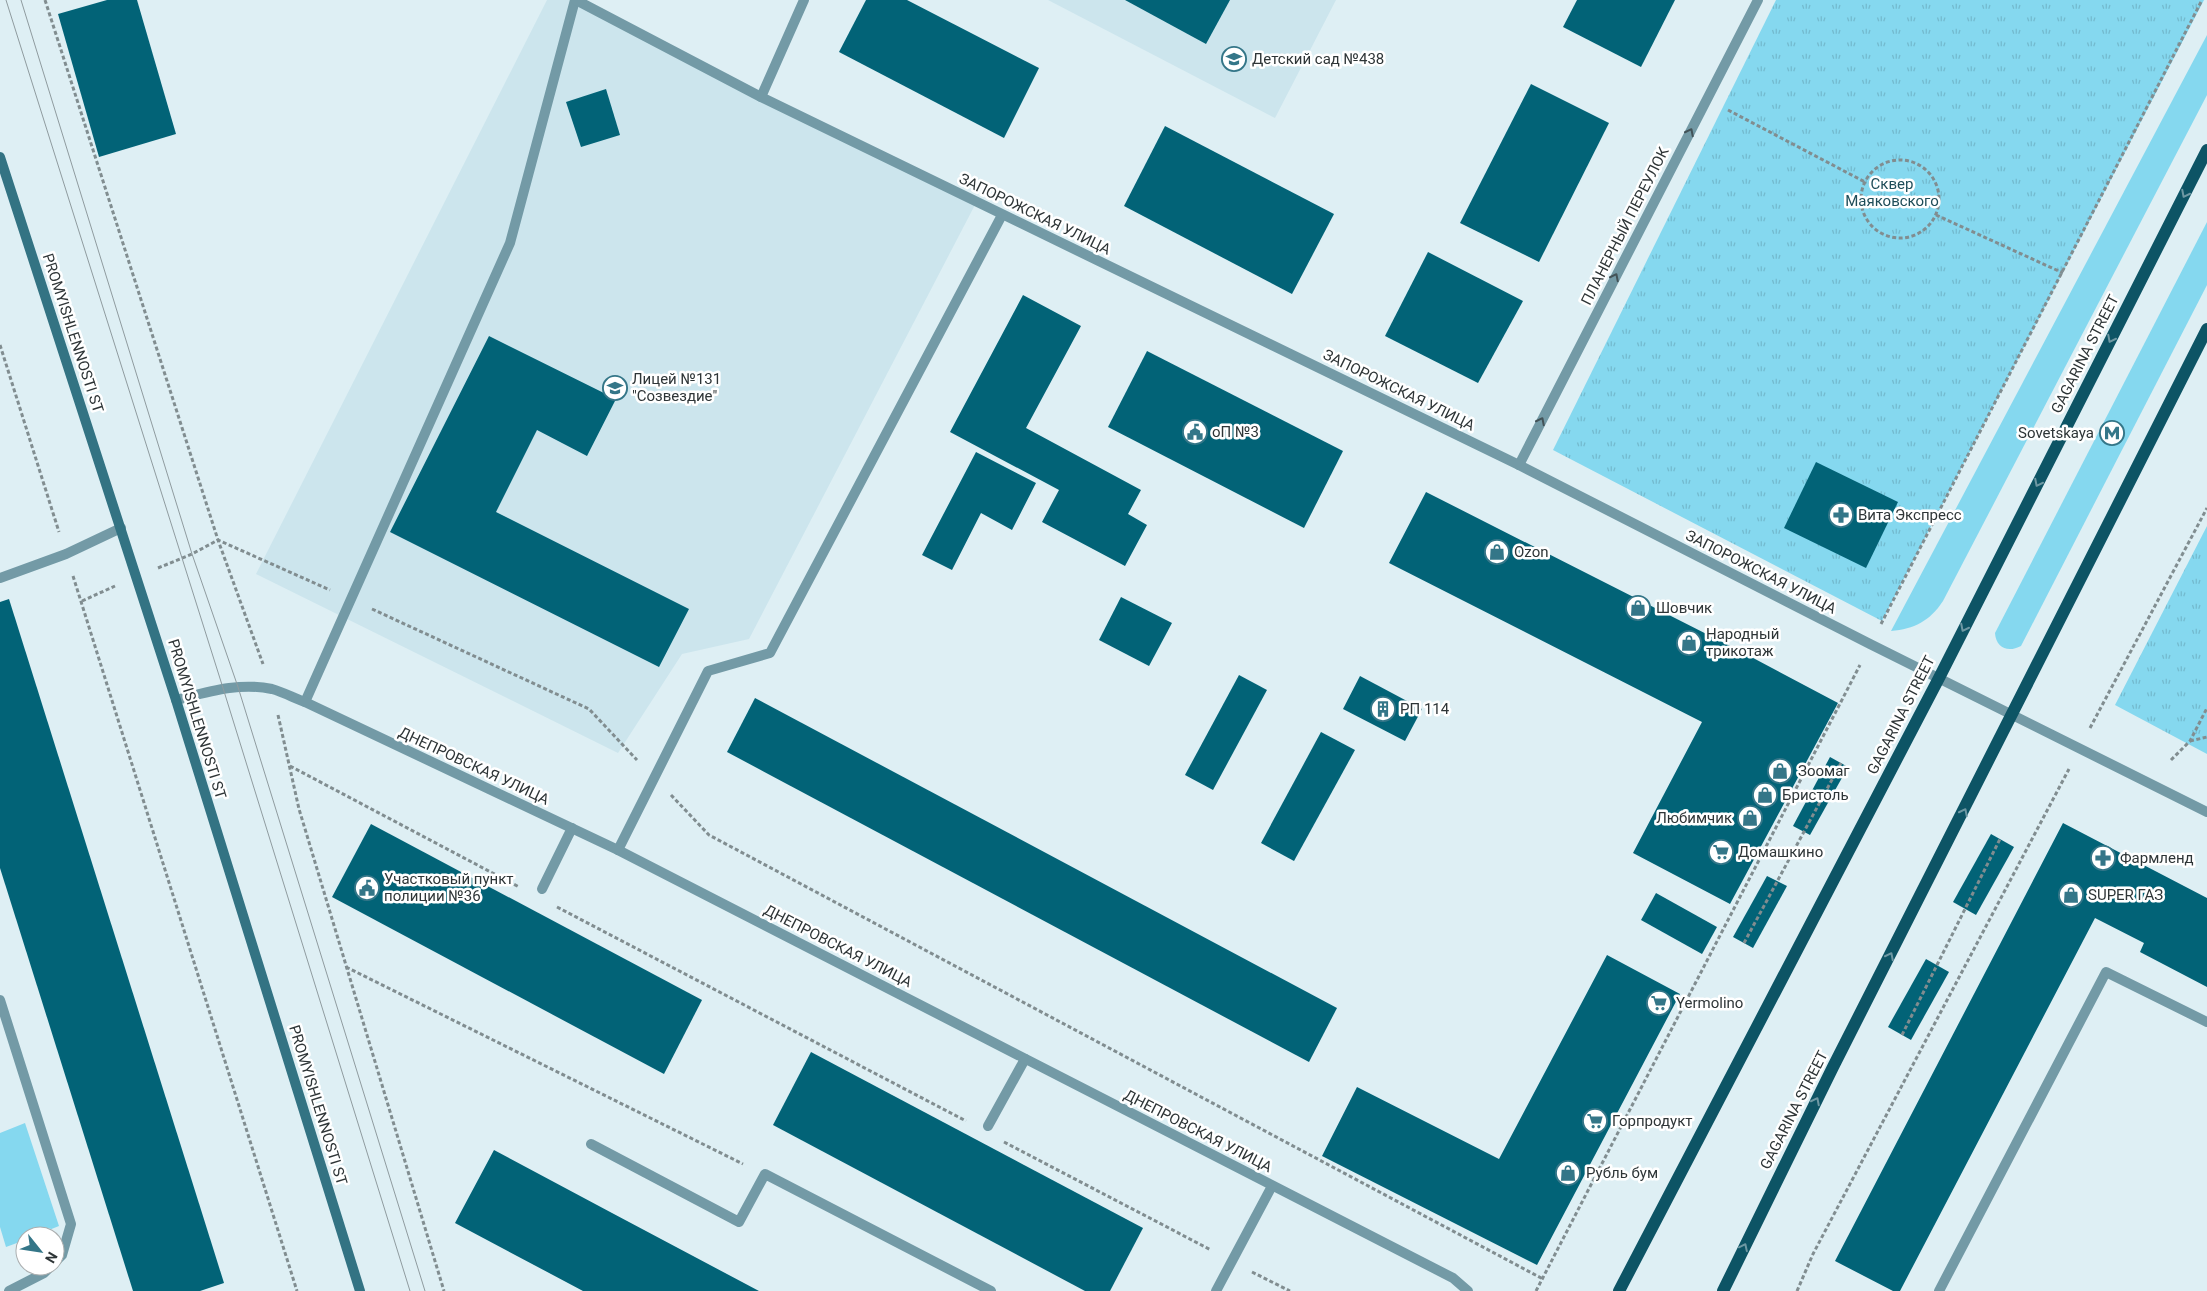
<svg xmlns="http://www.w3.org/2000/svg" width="2207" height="1291" font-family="Roboto,sans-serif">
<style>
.built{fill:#cce5ed}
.grass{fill:#85d8ef}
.park{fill:url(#park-tufts)}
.building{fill:#026377}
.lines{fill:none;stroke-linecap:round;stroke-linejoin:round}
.path{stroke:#818d90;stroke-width:3;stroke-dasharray:4 2.5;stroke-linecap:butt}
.service{stroke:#739aa6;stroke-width:10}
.minor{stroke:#739aa6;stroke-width:10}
.tertiary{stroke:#739aa6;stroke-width:10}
.secondary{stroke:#337383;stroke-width:10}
.primary{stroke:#0d5465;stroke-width:12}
.tram{stroke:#8f9b9f;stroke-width:1}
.oneway{stroke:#435358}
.oneway2{stroke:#6e98a3}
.labels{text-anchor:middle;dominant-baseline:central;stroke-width:5;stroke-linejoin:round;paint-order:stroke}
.poi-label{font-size:15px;fill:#2e3537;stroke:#fff;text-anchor:start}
.park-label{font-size:15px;fill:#1f4d59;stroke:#fff}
.street-label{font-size:15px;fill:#2e3537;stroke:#fff}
</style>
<defs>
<pattern id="park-tufts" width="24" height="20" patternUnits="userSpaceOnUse" patternTransform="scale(1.25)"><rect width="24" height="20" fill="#85d8ef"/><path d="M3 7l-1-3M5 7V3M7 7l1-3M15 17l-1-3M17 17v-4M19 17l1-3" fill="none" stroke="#73bace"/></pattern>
</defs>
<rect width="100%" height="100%" fill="#deeff4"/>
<g class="built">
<polygon points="547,0 574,0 977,201 749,639 682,654 618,753 256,574"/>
<polygon points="1048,0 1336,0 1275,118"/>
</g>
<g class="grass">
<path d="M2207,35v60l-264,506c-13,20 -29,28 -52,30z"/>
<path d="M2207,222v63l-186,361c-13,7 -25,2 -26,-13z"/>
<polygon points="25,1123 59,1226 34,1236 25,1236 25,1240 6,1247 0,1227 0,1133"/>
</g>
<g class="park">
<polygon points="1776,0 2204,0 1882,621 1553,450"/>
<polygon points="2207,526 2207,754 2115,705"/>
</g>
<g class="building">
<polygon points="107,0 137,0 176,134 99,157 58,14"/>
<polygon points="866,0 907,0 1039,68 1004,138 839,52"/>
<polygon points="1125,0 1230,0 1206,44"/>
<polygon points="1577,0 1675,0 1641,67 1563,27"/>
<polygon points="1531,84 1609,123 1539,262 1460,223"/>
<polygon points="606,89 620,135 581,147 566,102"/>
<polygon points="1165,126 1334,214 1292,294 1124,206"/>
<polygon points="1428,252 1523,301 1478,383 1385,336"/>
<polygon points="1023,295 1081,326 1026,428 1141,490 1128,514 1147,525 1125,566 1042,522 1059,490 950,432"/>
<polygon points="489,336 616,399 587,456 537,430 496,512 689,609 659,667 390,532"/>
<polygon points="1147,351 1343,451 1304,528 1108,427"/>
<polygon points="976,452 1036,483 1012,530 981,513 952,570 922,555"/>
<polygon points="1816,462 1898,502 1866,568 1784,528"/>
<polygon points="1426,492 1740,651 1838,703 1730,904 1633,853 1702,722 1389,563"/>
<polygon points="1121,597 1172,623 1149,666 1099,640"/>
<polygon points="9,599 224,1283 200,1291 133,1291 0,868 0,602"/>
<polygon points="1239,675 1267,690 1213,790 1185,775"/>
<polygon points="1360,676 1422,709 1405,741 1343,709"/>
<polygon points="755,698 1337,1008 1309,1062 727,752"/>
<polygon points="1321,732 1355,750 1294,861 1261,843"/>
<polygon points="1830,757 1848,767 1810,835 1793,826"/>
<polygon points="2063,823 2207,898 2207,987 2140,952 2144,943 2095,918 1900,1291 1893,1291 1835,1261"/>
<polygon points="371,824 702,1000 664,1074 332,897"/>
<polygon points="1991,834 2014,847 1976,915 1953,902"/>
<polygon points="1767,876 1787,886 1753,948 1733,937"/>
<polygon points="1656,893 1717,927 1702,954 1641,920"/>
<polygon points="1607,955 1680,994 1537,1265 1322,1156 1357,1087 1499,1159"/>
<polygon points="1926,959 1949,972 1911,1040 1888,1027"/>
<polygon points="811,1052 1143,1228 1110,1291 1085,1291 773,1125"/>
<polygon points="494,1150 612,1213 759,1291 583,1291 455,1223"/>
</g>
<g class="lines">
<g class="path">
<polyline points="45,0 218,540 263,664"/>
<polyline points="1728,110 1865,182"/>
<circle cx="1900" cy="199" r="39"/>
<polyline points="1936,215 2063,273"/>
<polyline points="0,345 59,532"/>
<polyline points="158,568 192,554 218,540 330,590"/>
<polyline points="73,576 297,1291"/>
<polyline points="82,601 115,586"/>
<polyline points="372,609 589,709 637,760"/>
<polyline points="1881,624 2202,0"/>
<polyline points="278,715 299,809 444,1291"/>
<polyline points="2090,728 2207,508"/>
<polyline points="2190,741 2207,737"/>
<polyline points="2171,760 2190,741 2207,708"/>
<polyline points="290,766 519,887"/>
<polyline points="671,795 709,835 1543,1279"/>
<polyline points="557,907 966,1121"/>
<polyline points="1744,943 1841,763"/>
<polyline points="346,967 743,1164"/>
<polyline points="1902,1035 2000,839"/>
<polyline points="1004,1142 1211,1250"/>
<polyline points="1252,1272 1290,1291"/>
<polyline points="1536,1291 1860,665"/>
<polyline points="1797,1291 1813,1254 2069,769"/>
</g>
<g class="service">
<polyline points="761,97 804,0"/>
<polyline points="0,578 66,554 121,528"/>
<polyline points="305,702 510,243 575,0"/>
<polyline points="618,850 708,671 770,653 1002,215"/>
<polyline points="542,889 572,828"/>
<polyline points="0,1000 71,1224 62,1255 55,1262"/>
<polyline points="988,1126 1025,1059"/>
<polyline points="591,1144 739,1222 765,1174 991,1291"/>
<polyline points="9,1291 44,1273 51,1266"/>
<polyline points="1216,1291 1272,1186"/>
<polyline points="1939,1291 2106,972 2207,1022"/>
</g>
<g class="minor">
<polyline points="1519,465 1758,0"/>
<path d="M176,700c32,-8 63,-18 96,-11 11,3 22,9 33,13l313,148 835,428 15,13"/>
</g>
<polyline class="tertiary" points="576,0 761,97 1519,465 1870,644 2207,812"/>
<polyline class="secondary" points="0,157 176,700 360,1291"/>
<g class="primary">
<polyline points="1619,1291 1939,678 2207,150"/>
<polyline points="1723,1291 1833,1067 2207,329"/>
</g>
<g class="tram">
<polyline points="6,0 223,688 410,1291"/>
<polyline points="21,0 192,554 238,687 425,1291"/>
</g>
</g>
<defs><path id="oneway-chevron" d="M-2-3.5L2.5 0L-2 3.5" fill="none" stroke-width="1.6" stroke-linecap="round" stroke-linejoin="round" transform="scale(1.25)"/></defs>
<g class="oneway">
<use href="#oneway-chevron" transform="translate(1690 132) rotate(-63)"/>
<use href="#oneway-chevron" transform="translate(1615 277) rotate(-63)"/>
<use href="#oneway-chevron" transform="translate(1541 421) rotate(-63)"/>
</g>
<g class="oneway2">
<use href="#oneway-chevron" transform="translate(2185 194) rotate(117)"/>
<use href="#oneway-chevron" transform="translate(2111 339) rotate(117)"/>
<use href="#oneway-chevron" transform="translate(2038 483) rotate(117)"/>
<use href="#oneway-chevron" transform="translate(1964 628) rotate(117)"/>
<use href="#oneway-chevron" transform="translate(1964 812) rotate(-63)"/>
<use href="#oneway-chevron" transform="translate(1890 956) rotate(-63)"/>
<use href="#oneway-chevron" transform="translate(1816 1101) rotate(-63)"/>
<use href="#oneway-chevron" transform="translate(1744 1247) rotate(-64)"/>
</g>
<defs>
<symbol id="school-ring" viewBox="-11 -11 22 22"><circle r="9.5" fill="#fff" stroke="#347688" stroke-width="1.5"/><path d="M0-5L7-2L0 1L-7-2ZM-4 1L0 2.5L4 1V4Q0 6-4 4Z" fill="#347688"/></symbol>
<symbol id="civic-ring" viewBox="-11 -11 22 22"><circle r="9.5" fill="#fff" stroke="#347688" stroke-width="1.5"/><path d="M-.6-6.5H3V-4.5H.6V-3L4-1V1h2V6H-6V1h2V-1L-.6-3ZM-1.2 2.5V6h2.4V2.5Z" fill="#347688"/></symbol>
<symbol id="metro-ring" viewBox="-11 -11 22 22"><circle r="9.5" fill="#fff" stroke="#347688" stroke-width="1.5"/><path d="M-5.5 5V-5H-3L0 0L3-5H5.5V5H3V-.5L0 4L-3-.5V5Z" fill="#347688"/></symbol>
<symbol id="pharmacy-ring" viewBox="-11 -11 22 22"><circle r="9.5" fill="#fff" stroke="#347688" stroke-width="1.5"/><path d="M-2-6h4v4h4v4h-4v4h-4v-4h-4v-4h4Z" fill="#347688"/></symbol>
<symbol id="shop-ring" viewBox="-11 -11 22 22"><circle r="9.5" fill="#fff" stroke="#347688" stroke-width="1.5"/><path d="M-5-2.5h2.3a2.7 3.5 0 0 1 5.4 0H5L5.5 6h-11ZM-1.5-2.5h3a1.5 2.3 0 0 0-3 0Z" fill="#347688"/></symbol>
<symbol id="building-ring" viewBox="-11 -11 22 22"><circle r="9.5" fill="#fff" stroke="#347688" stroke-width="1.5"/><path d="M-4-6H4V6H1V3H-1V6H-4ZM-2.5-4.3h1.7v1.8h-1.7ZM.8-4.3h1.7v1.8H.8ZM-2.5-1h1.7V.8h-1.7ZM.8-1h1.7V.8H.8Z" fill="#347688"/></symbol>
<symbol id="supermarket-ring" viewBox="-11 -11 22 22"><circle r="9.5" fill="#fff" stroke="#347688" stroke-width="1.5"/><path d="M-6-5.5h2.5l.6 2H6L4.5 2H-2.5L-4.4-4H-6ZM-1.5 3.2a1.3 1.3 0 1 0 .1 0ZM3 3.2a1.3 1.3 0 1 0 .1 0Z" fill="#347688"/></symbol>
</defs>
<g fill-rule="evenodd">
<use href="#school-ring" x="1220" y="45" width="28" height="28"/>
<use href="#school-ring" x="601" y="374" width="28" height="28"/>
<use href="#civic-ring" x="1181" y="418" width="28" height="28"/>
<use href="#metro-ring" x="2098" y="419" width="28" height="28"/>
<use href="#pharmacy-ring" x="1827" y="501" width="28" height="28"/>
<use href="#shop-ring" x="1483" y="538" width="28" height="28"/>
<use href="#shop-ring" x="1624" y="594" width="28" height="28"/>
<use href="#shop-ring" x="1675" y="629" width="28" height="28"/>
<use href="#building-ring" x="1369" y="695" width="28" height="28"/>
<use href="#shop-ring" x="1766" y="757" width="28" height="28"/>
<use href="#shop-ring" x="1751" y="781" width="28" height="28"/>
<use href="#shop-ring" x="1736" y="804" width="28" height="28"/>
<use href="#supermarket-ring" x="1707" y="838" width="28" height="28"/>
<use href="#pharmacy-ring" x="2089" y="844" width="28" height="28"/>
<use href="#civic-ring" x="353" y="874" width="28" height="28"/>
<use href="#shop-ring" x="2057" y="881" width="28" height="28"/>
<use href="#supermarket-ring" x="1645" y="989" width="28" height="28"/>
<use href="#supermarket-ring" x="1581" y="1107" width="28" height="28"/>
<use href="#shop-ring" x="1554" y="1159" width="28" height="28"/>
</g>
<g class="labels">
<g class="poi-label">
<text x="1252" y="59">Детский сад №438</text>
<text x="632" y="379">Лицей №131<tspan x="632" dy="17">"Созвездие"</tspan></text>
<text x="1212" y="432">оП №3</text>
<text x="2094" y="433" text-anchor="end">Sovetskaya</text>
<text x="1858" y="515">Вита Экспресс</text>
<text x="1514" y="552">Ozon</text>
<text x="1656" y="608">Шовчик</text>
<text x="1706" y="634">Народный<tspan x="1706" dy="17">трикотаж</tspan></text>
<text x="1400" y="709">РП 114</text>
<text x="1798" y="771">Зоомаг</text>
<text x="1782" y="795">Бристоль</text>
<text x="1732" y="818" text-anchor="end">Любимчик</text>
<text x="1738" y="852">Домашкино</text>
<text x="2120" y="858">Фармленд</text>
<text x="384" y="879">Участковый пункт<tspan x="384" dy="17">полиции №36</tspan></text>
<text x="2088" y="895">SUPER ГАЗ</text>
<text x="1676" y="1003">Yermolino</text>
<text x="1612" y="1121">Горпродукт</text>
<text x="1586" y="1173">Рубль бум</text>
</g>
<g class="park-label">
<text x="1892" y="184">Сквер<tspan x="1892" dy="17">Маяковского</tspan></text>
</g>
<g class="street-label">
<text transform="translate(1035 214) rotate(26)">ЗАПОРОЖСКАЯ УЛИЦА</text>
<text transform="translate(1625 226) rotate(-63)">ПЛАНЕРНЫЙ ПЕРЕУЛОК</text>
<text transform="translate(73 333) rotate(72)">PROMYISHLENNOSTI ST</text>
<text transform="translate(2085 354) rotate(-63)">GAGARINA STREET</text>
<text transform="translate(1399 390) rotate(26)">ЗАПОРОЖСКАЯ УЛИЦА</text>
<text transform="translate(1761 572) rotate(27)">ЗАПОРОЖСКАЯ УЛИЦА</text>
<text transform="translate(1901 715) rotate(-63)">GAGARINA STREET</text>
<text transform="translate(197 719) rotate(73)">PROMYISHLENNOSTI ST</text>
<text transform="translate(474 766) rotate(25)">ДНЕПРОВСКАЯ УЛИЦА</text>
<text transform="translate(838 946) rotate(27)">ДНЕПРОВСКАЯ УЛИЦА</text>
<text transform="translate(318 1105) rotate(73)">PROMYISHLENNOSTI ST</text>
<text transform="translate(1794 1110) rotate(-63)">GAGARINA STREET</text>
<text transform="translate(1198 1131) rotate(27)">ДНЕПРОВСКАЯ УЛИЦА</text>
</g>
</g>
<g transform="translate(40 1251) rotate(120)"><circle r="24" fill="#ffffff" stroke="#abaeaf"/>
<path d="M0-4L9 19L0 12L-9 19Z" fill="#347688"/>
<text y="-8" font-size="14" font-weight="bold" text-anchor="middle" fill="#2e3537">N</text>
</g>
</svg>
